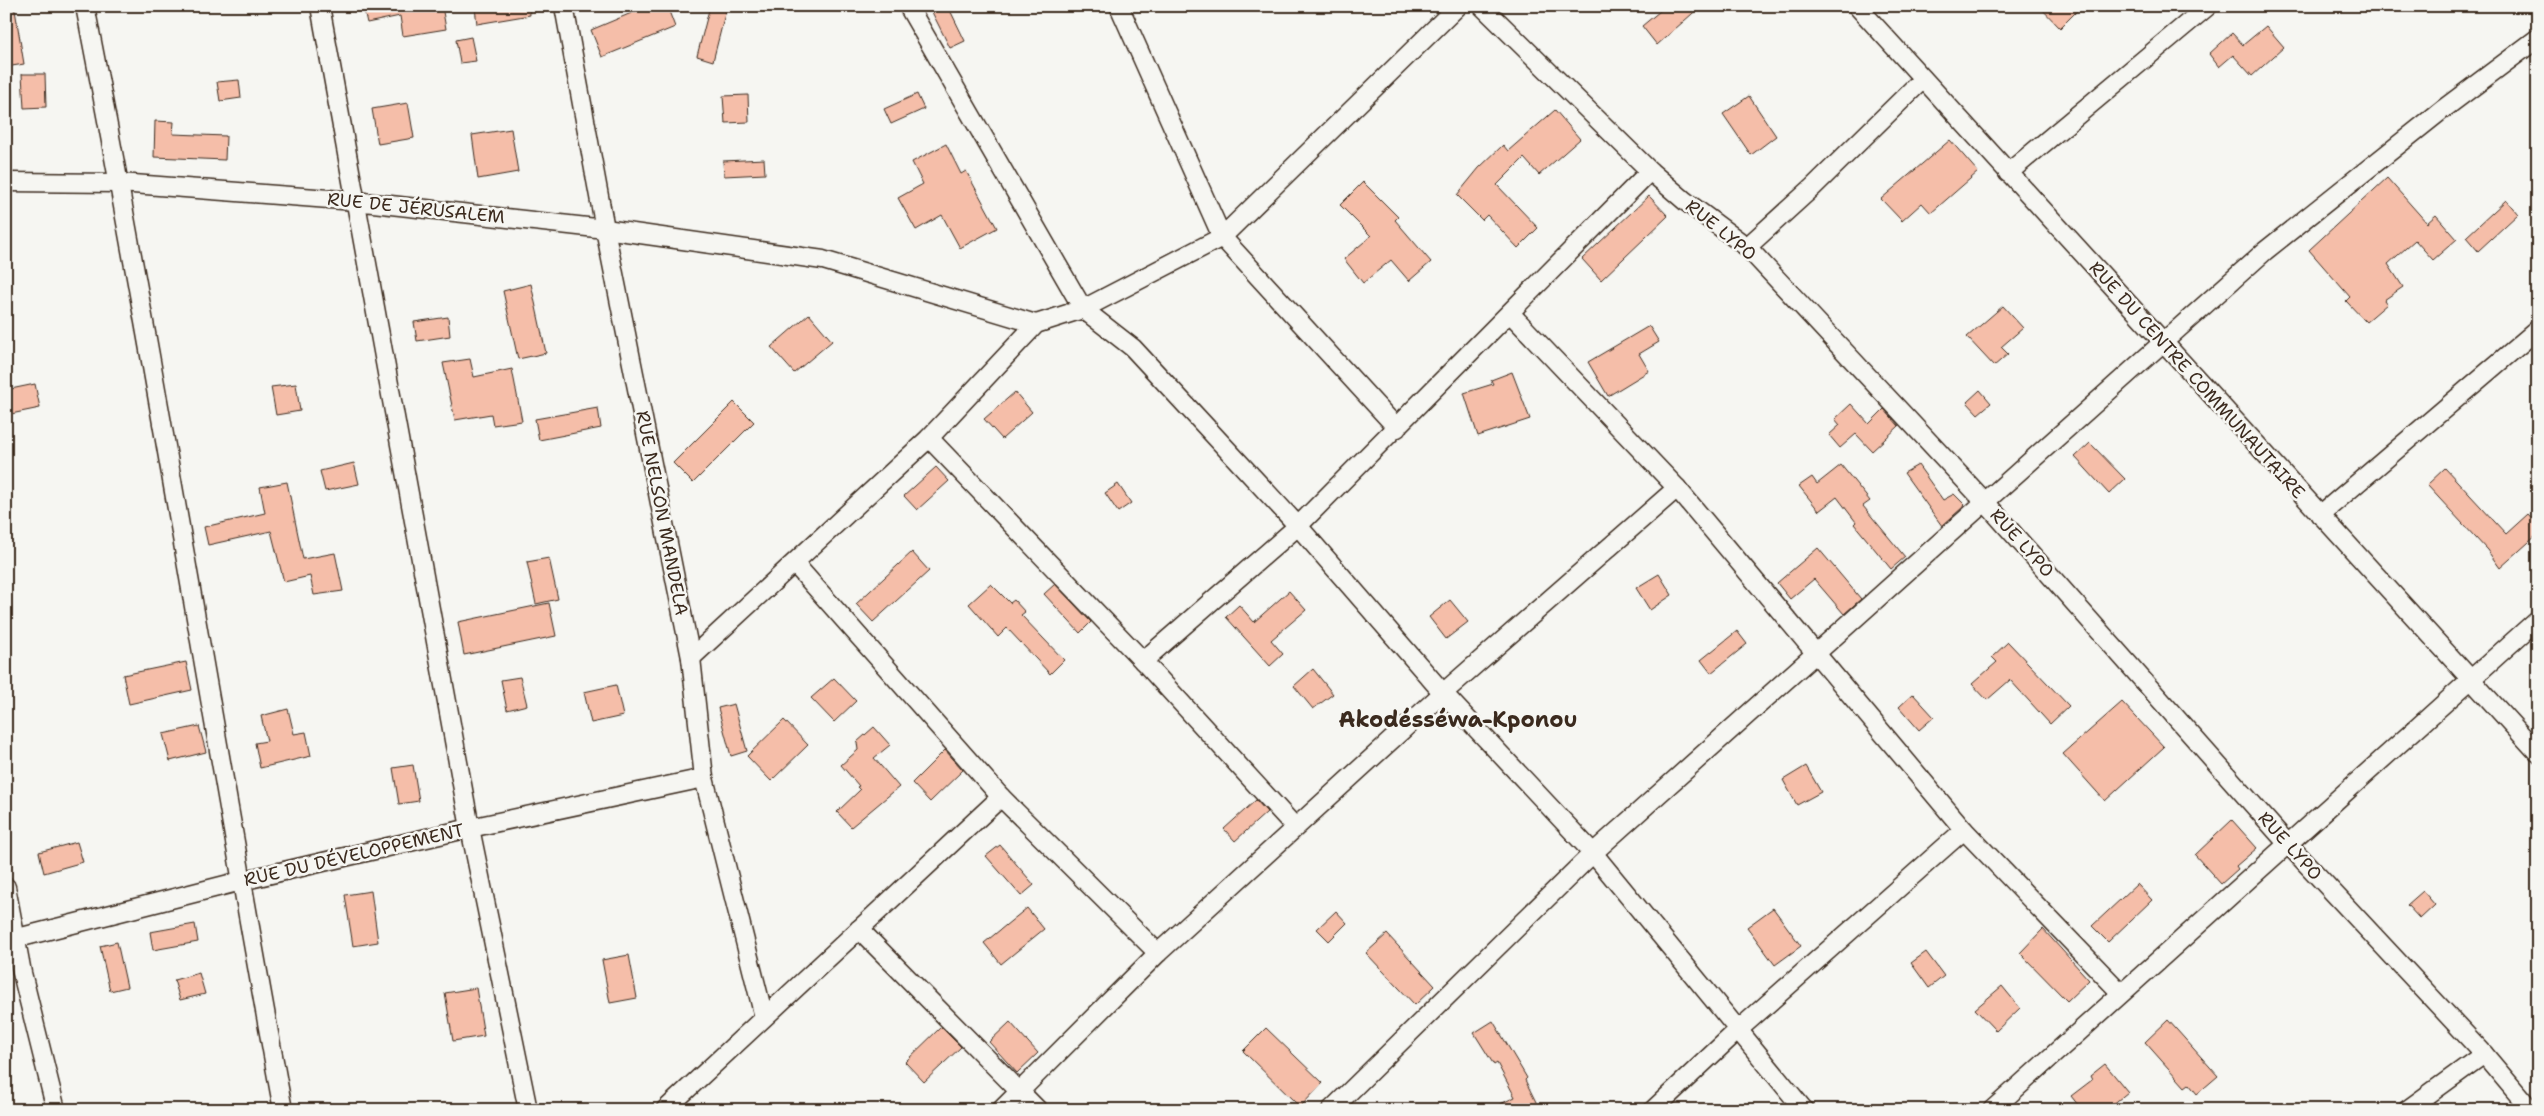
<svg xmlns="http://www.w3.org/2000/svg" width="2544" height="1116" font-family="'Shantell Sans',sans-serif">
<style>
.building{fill:#f5bea9;stroke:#3b2a1e}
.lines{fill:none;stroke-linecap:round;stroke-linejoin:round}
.minor-casing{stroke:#3b2a1e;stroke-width:21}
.minor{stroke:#f6f6f2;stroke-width:18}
.labels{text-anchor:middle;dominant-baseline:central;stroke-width:5;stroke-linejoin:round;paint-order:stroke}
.street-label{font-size:18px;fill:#3b2a1e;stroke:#f6f6f2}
.district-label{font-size:22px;font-weight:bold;fill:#3b2a1e;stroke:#f6f6f2}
</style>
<rect width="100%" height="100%" fill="#f6f6f2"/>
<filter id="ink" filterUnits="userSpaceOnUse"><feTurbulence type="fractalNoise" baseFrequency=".02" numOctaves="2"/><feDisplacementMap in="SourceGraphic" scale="10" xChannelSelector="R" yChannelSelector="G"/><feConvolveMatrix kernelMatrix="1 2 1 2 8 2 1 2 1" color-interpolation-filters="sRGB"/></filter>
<g filter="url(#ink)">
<g class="building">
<polygon points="363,6 442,6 446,29 403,36 400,16 367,23"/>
<polygon points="488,6 529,6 530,15 477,24 475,8"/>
<polygon points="648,6 667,6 675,27 602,57 591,30"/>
<polygon points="710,6 727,6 713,61 697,56"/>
<polygon points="929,6 948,6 965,41 950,48"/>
<polygon points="1666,6 1701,6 1657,45 1642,26"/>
<polygon points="2039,6 2082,6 2060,28"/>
<polygon points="6,10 15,10 24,64 6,67"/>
<polygon points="2266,26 2284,47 2252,76 2233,55 2219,67 2209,54 2232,33 2243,45"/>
<polygon points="471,37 476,61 460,63 456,40"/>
<polygon points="22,74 45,74 46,107 24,108"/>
<polygon points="239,80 241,98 220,101 217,82"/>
<polygon points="917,94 924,109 891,124 884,109"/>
<polygon points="748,95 749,122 725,123 723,96"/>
<polygon points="1749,96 1776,136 1751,155 1723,114"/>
<polygon points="408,103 414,138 378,144 372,109"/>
<polygon points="1555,110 1580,139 1539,175 1524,158 1497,185 1538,228 1518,248 1487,215 1482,220 1457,195 1479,168 1503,145 1508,151"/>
<polygon points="155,121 174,122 173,134 226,136 225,160 154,157"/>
<polygon points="511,129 518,172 478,179 472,135"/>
<polygon points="1950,140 1978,172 1931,213 1922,203 1902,221 1881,199"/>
<polygon points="946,144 961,174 966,171 997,228 960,248 942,215 916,230 898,198 923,184 912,162"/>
<polygon points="764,159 765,174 724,176 723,161"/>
<polygon points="2387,178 2427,223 2436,215 2457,239 2433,260 2415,240 2388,264 2403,287 2384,300 2387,304 2366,322 2346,301 2350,297 2309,250"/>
<polygon points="1363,182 1398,217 1395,220 1431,262 1409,281 1391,260 1363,283 1344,259 1371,236 1340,205"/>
<polygon points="1649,196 1668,216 1601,280 1582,259"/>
<polygon points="2506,200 2518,214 2478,251 2466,237"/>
<polygon points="531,284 546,353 518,359 503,291"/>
<polygon points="2003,306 2023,328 2001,347 2008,354 1994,366 1967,337"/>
<polygon points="809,314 832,341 794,373 771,347"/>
<polygon points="448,317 450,336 417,341 414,322"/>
<polygon points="1649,326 1659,342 1639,354 1649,371 1608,396 1588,362"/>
<polygon points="470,359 474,377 512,369 522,421 493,425 491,414 455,420 443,363"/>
<polygon points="1512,372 1530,419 1478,436 1464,393 1493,384 1491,380"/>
<polygon points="35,384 40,408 6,415 6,390"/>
<polygon points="296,384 300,411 276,415 271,387"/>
<polygon points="1980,390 1991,403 1978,414 1967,402"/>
<polygon points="1015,392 1032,412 1002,439 984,419"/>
<polygon points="734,402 754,422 693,483 673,463"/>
<polygon points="1851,404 1869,424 1884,409 1899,426 1872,451 1856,434 1840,448 1829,435 1840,425 1835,419"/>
<polygon points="598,408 601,428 539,440 535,419"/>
<polygon points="2090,443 2125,479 2109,494 2075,457"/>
<polygon points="354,463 359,484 325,491 320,471"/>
<polygon points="1841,465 1870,501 1863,506 1905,557 1891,569 1854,524 1856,522 1837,497 1819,511 1799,486 1812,477 1817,484"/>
<polygon points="1918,465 1943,500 1954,494 1964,504 1963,507 1942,526 1904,473"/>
<polygon points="936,467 949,481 917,510 904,496"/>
<polygon points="2445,468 2506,534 2528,514 2538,525 2538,534 2500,568 2487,550 2427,485"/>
<polygon points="287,482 303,559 335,553 343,591 314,595 310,576 284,582 271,531 208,545 204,527 265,513 260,487"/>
<polygon points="1118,484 1131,503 1118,512 1105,493"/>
<polygon points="1818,548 1861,599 1844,614 1814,579 1790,599 1777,583"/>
<polygon points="912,552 929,571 873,622 856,604"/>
<polygon points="549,558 558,599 536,604 527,562"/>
<polygon points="1659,574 1672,595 1650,610 1636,588"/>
<polygon points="991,584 1010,603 1014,600 1025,612 1021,615 1064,660 1050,674 1007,628 998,637 969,604"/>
<polygon points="1055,584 1091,622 1080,633 1044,594"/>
<polygon points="1289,591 1306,610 1271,640 1283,654 1270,666 1226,617 1239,605 1254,622"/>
<polygon points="1450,600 1468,622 1446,639 1429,617"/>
<polygon points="549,603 556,636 464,655 458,622"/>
<polygon points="1737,631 1747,644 1711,673 1701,660"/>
<polygon points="2008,642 2069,706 2050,724 2010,680 1987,700 1972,684 1997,662 1992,657"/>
<polygon points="186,662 192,690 129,704 123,675"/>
<polygon points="1313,669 1333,694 1313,709 1294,686"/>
<polygon points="520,677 527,705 507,710 501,680"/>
<polygon points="834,678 856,701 834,722 811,698"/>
<polygon points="616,685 623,716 591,723 584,692"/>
<polygon points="1913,694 1934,717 1919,730 1899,707"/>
<polygon points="2122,702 2164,747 2105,801 2063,754"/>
<polygon points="734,704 747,751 731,756 718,708"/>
<polygon points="288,709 294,734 306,732 311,756 260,768 255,743 267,741 261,716"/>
<polygon points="784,720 808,745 771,781 747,756"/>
<polygon points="199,726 206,752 170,761 163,734"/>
<polygon points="874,727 890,745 874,758 899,787 851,827 837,812 860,790 857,787 859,786 841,765 858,750 857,742"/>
<polygon points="945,750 963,770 930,802 912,783"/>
<polygon points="413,765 419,801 399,804 393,768"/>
<polygon points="1806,766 1821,792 1797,805 1783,780"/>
<polygon points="1256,800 1267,812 1235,841 1224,829"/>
<polygon points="2232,820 2257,848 2236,866 2238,869 2221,884 2195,855"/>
<polygon points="77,842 83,862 44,873 39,852"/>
<polygon points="1000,845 1034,885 1021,896 986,856"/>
<polygon points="2137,884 2152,900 2108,942 2092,926"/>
<polygon points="371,891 378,942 353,946 345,895"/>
<polygon points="2423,891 2435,905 2420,919 2407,905"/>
<polygon points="1027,908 1044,929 1001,964 984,943"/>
<polygon points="1773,908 1801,946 1775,965 1747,927"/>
<polygon points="1336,911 1347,923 1329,941 1317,929"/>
<polygon points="195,924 198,942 153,950 150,932"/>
<polygon points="2043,929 2089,980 2067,1001 2020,953"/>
<polygon points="1387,934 1435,986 1415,1005 1366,953"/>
<polygon points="117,942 127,987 110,991 100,946"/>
<polygon points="1926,952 1944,976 1929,988 1911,963"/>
<polygon points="629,955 637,998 610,1003 602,960"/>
<polygon points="199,973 205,994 180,1000 174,980"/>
<polygon points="2002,986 2020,1008 1996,1031 1975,1009"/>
<polygon points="476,988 484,1036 453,1041 445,993"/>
<polygon points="2168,1020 2218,1076 2197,1094 2189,1084 2185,1087 2145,1042"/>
<polygon points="1493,1021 1527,1078 1525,1080 1540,1110 1488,1110 1515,1097 1497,1063 1494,1065 1474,1033"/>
<polygon points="1010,1022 1038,1053 1017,1073 989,1042"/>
<polygon points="941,1027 961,1047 924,1082 905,1062"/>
<polygon points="1266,1028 1323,1083 1300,1107 1243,1051"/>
<polygon points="2105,1064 2128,1092 2106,1110 2082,1110 2071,1096 2092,1080 2090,1076"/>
</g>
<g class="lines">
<defs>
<g id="minor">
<path d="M85,6c72,367 130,736 198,1104"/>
<polyline points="320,6 470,828 528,1110"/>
<polyline points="564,6 605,229 691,658 704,778 764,1017"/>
<polyline points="908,6 1083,309 1133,348 1298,526 1443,693 1593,853 1804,1110"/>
<polyline points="1119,6 1222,237 1397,428"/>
<polyline points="1482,6 1650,171 1685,201 1747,247 1986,503 2287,843 2484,1054 2531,1110"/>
<polyline points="1857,6 2538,753"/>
<polyline points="2008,173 2208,6"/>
<polyline points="6,182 120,183 355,201 605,229 823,260 1036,324"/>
<polyline points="1747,247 1813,187 1923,79"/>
<polyline points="1510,313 1677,488 1964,830 2120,992"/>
<polyline points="929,438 1143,661 1295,827"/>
<polyline points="2320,515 2538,329"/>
<polyline points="795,564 1001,797 1158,953"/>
<polyline points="691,658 929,438 1036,324 1083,309 1222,237 1458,6"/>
<polyline points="1143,661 1298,526 1650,171"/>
<polyline points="6,887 22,973 56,1110"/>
<polyline points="859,929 1038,1110"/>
<polyline points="6,941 241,881 470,828 704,778"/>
<polyline points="665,1110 1001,797"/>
<polyline points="1001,1110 1158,953 1443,693 1677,488"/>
<polyline points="1331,1110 1593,853 2265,251 2442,110 2538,38"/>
<polyline points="1653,1110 1737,1031 1964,830"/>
<polyline points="1992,1110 2538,619"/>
<polyline points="2407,1110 2484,1054"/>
</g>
</defs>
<use href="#minor" class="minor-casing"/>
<use href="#minor" class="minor"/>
</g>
</g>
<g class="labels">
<g class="street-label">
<text transform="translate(416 208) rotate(6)">RUE DE JÉRUSALEM</text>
<text transform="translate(1721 230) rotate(39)">RUE LYPO</text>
<text transform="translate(2197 380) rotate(48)">RUE DU CENTRE COMMUNAUTAIRE</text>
<text transform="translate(662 513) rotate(79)">RUE NELSON MANDELA</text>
<text transform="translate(2022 543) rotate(48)">RUE LYPO</text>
<text transform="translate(2290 846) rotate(48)">RUE LYPO</text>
<text transform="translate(354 855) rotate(-13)">RUE DU DÉVELOPPEMENT</text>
</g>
<g class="district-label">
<text x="1458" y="719">Akodésséwa-Kponou</text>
</g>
</g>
<rect width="2544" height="1116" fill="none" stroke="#f6f6f2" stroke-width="25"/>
<rect x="12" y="12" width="2519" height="1091" fill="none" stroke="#3b2a1e" stroke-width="2" filter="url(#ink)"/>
</svg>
